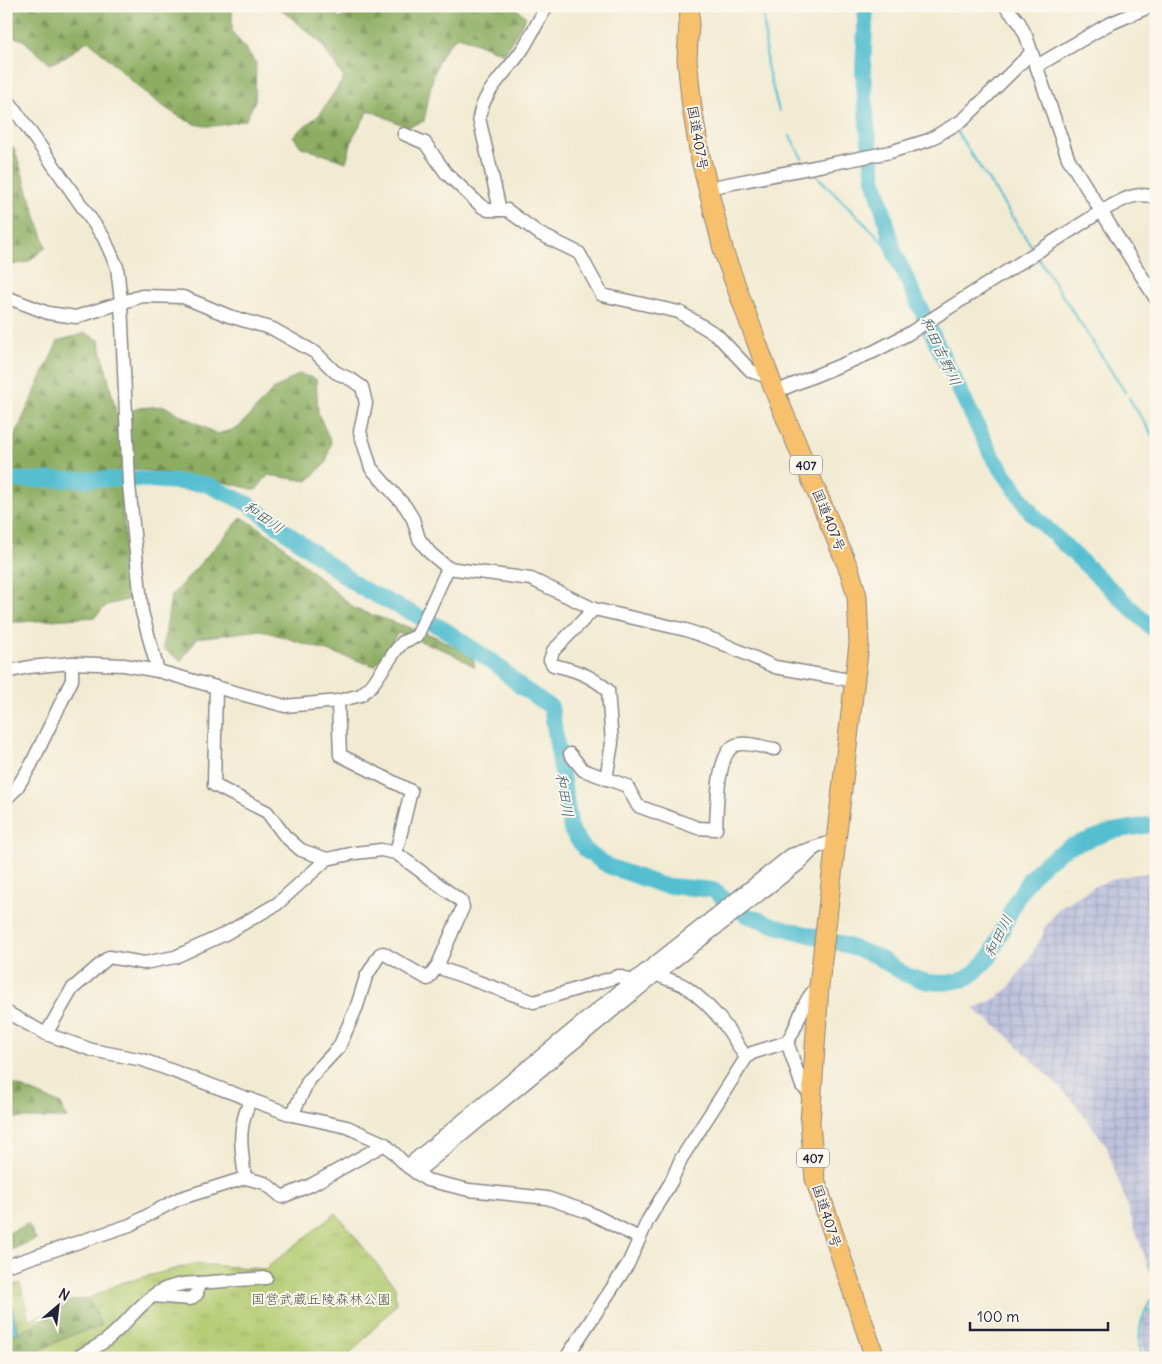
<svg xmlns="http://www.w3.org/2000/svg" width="1162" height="1364" font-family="Delius,'Klee One',sans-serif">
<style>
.industrial{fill:url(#industrial-grid)}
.grass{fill:url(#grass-tufts);stroke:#6a7655}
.forest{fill:url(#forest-firs);stroke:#58684e}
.water{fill:url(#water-ripples);stroke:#3c7086}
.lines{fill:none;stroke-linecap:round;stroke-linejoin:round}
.stream{stroke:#55bfd1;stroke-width:2.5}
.river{stroke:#55bfd1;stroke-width:16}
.minor-casing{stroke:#8a8687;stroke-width:15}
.highway-casing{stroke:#8a8687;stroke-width:21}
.minor{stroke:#fff;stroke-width:12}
.highway{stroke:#f7c06c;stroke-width:19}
.labels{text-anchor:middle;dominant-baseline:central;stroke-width:4;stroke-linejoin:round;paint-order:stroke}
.shield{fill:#fbf7ec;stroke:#636270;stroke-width:1}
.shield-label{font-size:12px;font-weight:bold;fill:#22223b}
.street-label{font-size:14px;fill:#22223b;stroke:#fbf7ec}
.park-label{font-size:14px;fill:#4d544b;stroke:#fbf7ec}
.water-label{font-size:15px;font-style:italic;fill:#345970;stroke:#fbf7ec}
</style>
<defs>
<pattern id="industrial-grid" width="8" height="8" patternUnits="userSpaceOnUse" patternTransform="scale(1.25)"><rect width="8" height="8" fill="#bfc2dd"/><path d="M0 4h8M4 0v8" fill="none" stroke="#a4a6bf"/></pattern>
<pattern id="grass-tufts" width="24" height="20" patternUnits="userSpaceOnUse" patternTransform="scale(1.25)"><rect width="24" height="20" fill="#b2ca6f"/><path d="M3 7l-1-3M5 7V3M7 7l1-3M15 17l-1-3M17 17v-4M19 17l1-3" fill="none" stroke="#99ad61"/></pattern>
<pattern id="forest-firs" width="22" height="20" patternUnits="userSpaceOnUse" patternTransform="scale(1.25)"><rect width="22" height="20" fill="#8dae62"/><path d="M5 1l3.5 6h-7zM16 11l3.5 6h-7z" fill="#738d52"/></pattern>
<pattern id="water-ripples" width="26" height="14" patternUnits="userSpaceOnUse" patternTransform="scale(1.25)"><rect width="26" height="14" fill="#55bfd1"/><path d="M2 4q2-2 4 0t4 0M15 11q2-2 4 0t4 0" fill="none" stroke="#469bab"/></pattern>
</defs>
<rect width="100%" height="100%" fill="#fbf7ec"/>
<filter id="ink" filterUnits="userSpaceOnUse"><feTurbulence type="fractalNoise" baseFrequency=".02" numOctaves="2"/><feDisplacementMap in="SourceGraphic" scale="10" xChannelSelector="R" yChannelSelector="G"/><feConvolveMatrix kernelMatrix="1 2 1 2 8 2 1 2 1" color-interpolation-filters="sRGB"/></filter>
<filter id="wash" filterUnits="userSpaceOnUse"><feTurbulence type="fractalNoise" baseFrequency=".0096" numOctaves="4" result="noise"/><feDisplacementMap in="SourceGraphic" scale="20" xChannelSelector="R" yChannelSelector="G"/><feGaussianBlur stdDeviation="1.12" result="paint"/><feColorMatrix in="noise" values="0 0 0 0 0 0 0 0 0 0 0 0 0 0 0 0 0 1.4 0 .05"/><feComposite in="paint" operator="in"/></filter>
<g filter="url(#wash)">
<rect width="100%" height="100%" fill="#f2ebd3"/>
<g class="industrial">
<polygon points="1156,871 1156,1290 1106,1145 1073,1101 1006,1034 974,1009 998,997 1009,988 1026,963 1044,933 1043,930 1059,908 1095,886 1116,878"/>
<polygon points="1156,1298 1156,1358 1145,1358 1141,1336 1144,1320"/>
</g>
<polygon class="grass" points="336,1213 395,1287 396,1305 346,1358 6,1358 6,1287 20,1283 29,1320 90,1298 121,1283 194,1264 265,1269"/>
<g class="forest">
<path d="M6,6h226v25l24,32 -1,37 -9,20c-16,3 -37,10 -53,3 -38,-15 -75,-57 -105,-83l-22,17 -16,7 -27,-24 -17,-6z"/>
<path d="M277,6h52l11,13 15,-13h159l12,11 -22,37 -45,-18c-27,17 -28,55 -35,85l-17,6 -38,-17 -16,27 -7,25 -45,-15 -8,-11 26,-21 25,-37 -25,-37z"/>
<polygon points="6,143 14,148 46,247 28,262 6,266"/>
<path d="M85,333l14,7 18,76 22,-8 25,-2 53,28 21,-6 35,-38 26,-16 17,5 2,34 13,29 -5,21 -18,18 -40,-6 -12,15c-45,-12 -90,-18 -137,-22l11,131 -23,6 -12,12 -89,6v-177l6,-4 46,-101z"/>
<polygon points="242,517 274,538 355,609 434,636 473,656 475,667 449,652 398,633 375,666 261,630 197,638 181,661 163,648 171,596"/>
<polygon points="6,1081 61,1104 67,1118 15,1118 6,1115"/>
<polygon points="28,1224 36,1239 6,1252 6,1234"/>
<path d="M87,1299l9,12 5,15 -39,13 -27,14 -29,5v-25c27,1 40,-19 62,-31 5,-3 13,-2 19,-3z"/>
</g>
<polygon class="water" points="6,1292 8,1292 19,1333 6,1333"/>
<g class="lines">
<g class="stream">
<polyline points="763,6 767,66 779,111"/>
<polyline points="957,132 1032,247"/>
<polyline points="790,136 802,158"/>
<polyline points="816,175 895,254"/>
<polyline points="1038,258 1125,392"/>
<polyline points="1129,398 1156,441"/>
<polyline points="1146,1309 1156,1315"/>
<path d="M1141,1358c-4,-29 0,-42 15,-66"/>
</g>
<g class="river">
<polyline points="866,6 863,71 867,124 874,178 895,254 948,367 991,454 1032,514 1156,632"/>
<polyline points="6,480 135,479 206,484 250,505 361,588 442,628 497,665 521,687 551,707 571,830 586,851 608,866 661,885 713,890 746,915 776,926 836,942 876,956 906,975 928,982 946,983 966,979 976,971 990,957 1016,900 1030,878 1045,863 1068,847 1113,831 1156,824"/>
</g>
</g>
</g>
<g filter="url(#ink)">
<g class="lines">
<defs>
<g id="minor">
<polyline points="1005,6 1019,22 1026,36 1068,158 1156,299"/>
<polyline points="1035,65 1042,63 1107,25 1151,6"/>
<polyline points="6,97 104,238 117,267 121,301 129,485 142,612 158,671"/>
<polyline points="404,134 425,143 446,173 481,206 488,210 507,210 540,234 579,253 602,295 679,312 717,335 751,371 762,375 769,373"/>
<polyline points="708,188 890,152 929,140 963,120 1031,53"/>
<path d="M500,210l-21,-92c5,-29 27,-44 43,-68 9,-14 16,-29 25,-44"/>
<polyline points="6,297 48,313 76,317 142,296 183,297 229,316 273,329 316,353 335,372 352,380 362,387 366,403 360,432 371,468 405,506 413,519 419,539 430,553 448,568 531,579 594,609 686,630 717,641 775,667 855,681"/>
<path d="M775,392l98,-40 35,-18 192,-122c18,-9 35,-23 56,-14"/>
<path d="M594,609l-41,42 -3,9 3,5c22,5 37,10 55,25l4,53 -6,36"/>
<polyline points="6,672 29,667 72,663 124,665 158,671 285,706 338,701 361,695 372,685 396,650 403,642 417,636 448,568"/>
<polyline points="216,687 214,785 267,812 285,836 301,850 327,859"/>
<polyline points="338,701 340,755 411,791 396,853"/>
<path d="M570,754l13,16 44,16 11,20 60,22 18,1c1,-18 0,-77 20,-84 10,-4 28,3 39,4"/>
<polyline points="6,799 16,789 31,765 72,680 72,663"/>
<path d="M652,969c8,11 23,10 34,18 29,21 42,41 60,71"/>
<polyline points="6,1012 46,1034 92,1050 143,1060 292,1115 347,1127 385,1144 407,1166 427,1180 469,1190 547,1198 588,1212 639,1238"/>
<polyline points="46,1034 72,989 109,957 144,963 175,957 225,934 277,904 327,859 355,853 381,850 396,853 461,901 463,907 437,967 534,1002 619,976 632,981"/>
<path d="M811,1094l-9,-8 -15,-44c13,-18 14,-42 32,-56"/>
<polyline points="292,1115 309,1079 339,1047 357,1006 366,977 380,954 383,953 428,979 437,967"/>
<polyline points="407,1166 632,981 791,855 835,841"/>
<polyline points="416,1173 656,975 800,863 814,849"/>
<path d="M245,1178c-4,-32 -8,-50 6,-79"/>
<polyline points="12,1264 130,1225 178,1199 245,1178 265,1183 282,1197 311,1185 385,1144"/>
<polyline points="198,1283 266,1278"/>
<path d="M76,1358c11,-7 24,-12 33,-20 31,-27 42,-56 89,-55l-1,11 -7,5 -37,-3"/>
<polyline points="566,1358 628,1264 648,1220 671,1182 681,1159 746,1058 752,1053 787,1042"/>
</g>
<polyline id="highway" points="690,6 687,59 692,108 700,156 724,253 775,392 850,572 857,596 859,644 819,986 810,1123 815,1179 875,1358"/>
</defs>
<use href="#minor" class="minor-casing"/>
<use href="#highway" class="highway-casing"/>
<use href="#minor" class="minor"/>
<use href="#highway" class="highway"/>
</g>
</g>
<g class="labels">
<g class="shield">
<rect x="790" y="455.5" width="32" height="19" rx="4"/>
<rect x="797" y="1148.5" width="32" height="19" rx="4"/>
</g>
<g class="shield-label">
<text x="806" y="465">407</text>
<text x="813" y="1158">407</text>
</g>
<g class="street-label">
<text transform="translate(698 138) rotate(80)">国道407号</text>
<text transform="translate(829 520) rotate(68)">国道407号</text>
<text transform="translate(827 1216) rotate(72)">国道407号</text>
</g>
<g class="park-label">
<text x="321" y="1299">国営武蔵丘陵森林公園</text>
</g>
<g class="water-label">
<text transform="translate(941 351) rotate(65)">和田吉野川</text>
<text transform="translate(264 517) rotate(35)">和田川</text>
<text transform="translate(565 795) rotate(81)">和田川</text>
<text transform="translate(998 936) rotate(-63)">和田川</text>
</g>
</g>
<rect width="1162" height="1364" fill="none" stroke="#fbf7ec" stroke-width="25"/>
<g transform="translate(58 1306) rotate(28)" stroke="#fbf7ec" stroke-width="4" paint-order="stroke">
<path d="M0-4L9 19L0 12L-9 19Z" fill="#22223b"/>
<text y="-8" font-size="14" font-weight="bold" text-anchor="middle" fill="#22223b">N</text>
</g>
<path d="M970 1322v8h138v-8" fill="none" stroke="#22223b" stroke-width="2.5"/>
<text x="977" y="1322" font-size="15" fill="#22223b" stroke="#fbf7ec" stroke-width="4" paint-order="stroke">100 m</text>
</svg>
